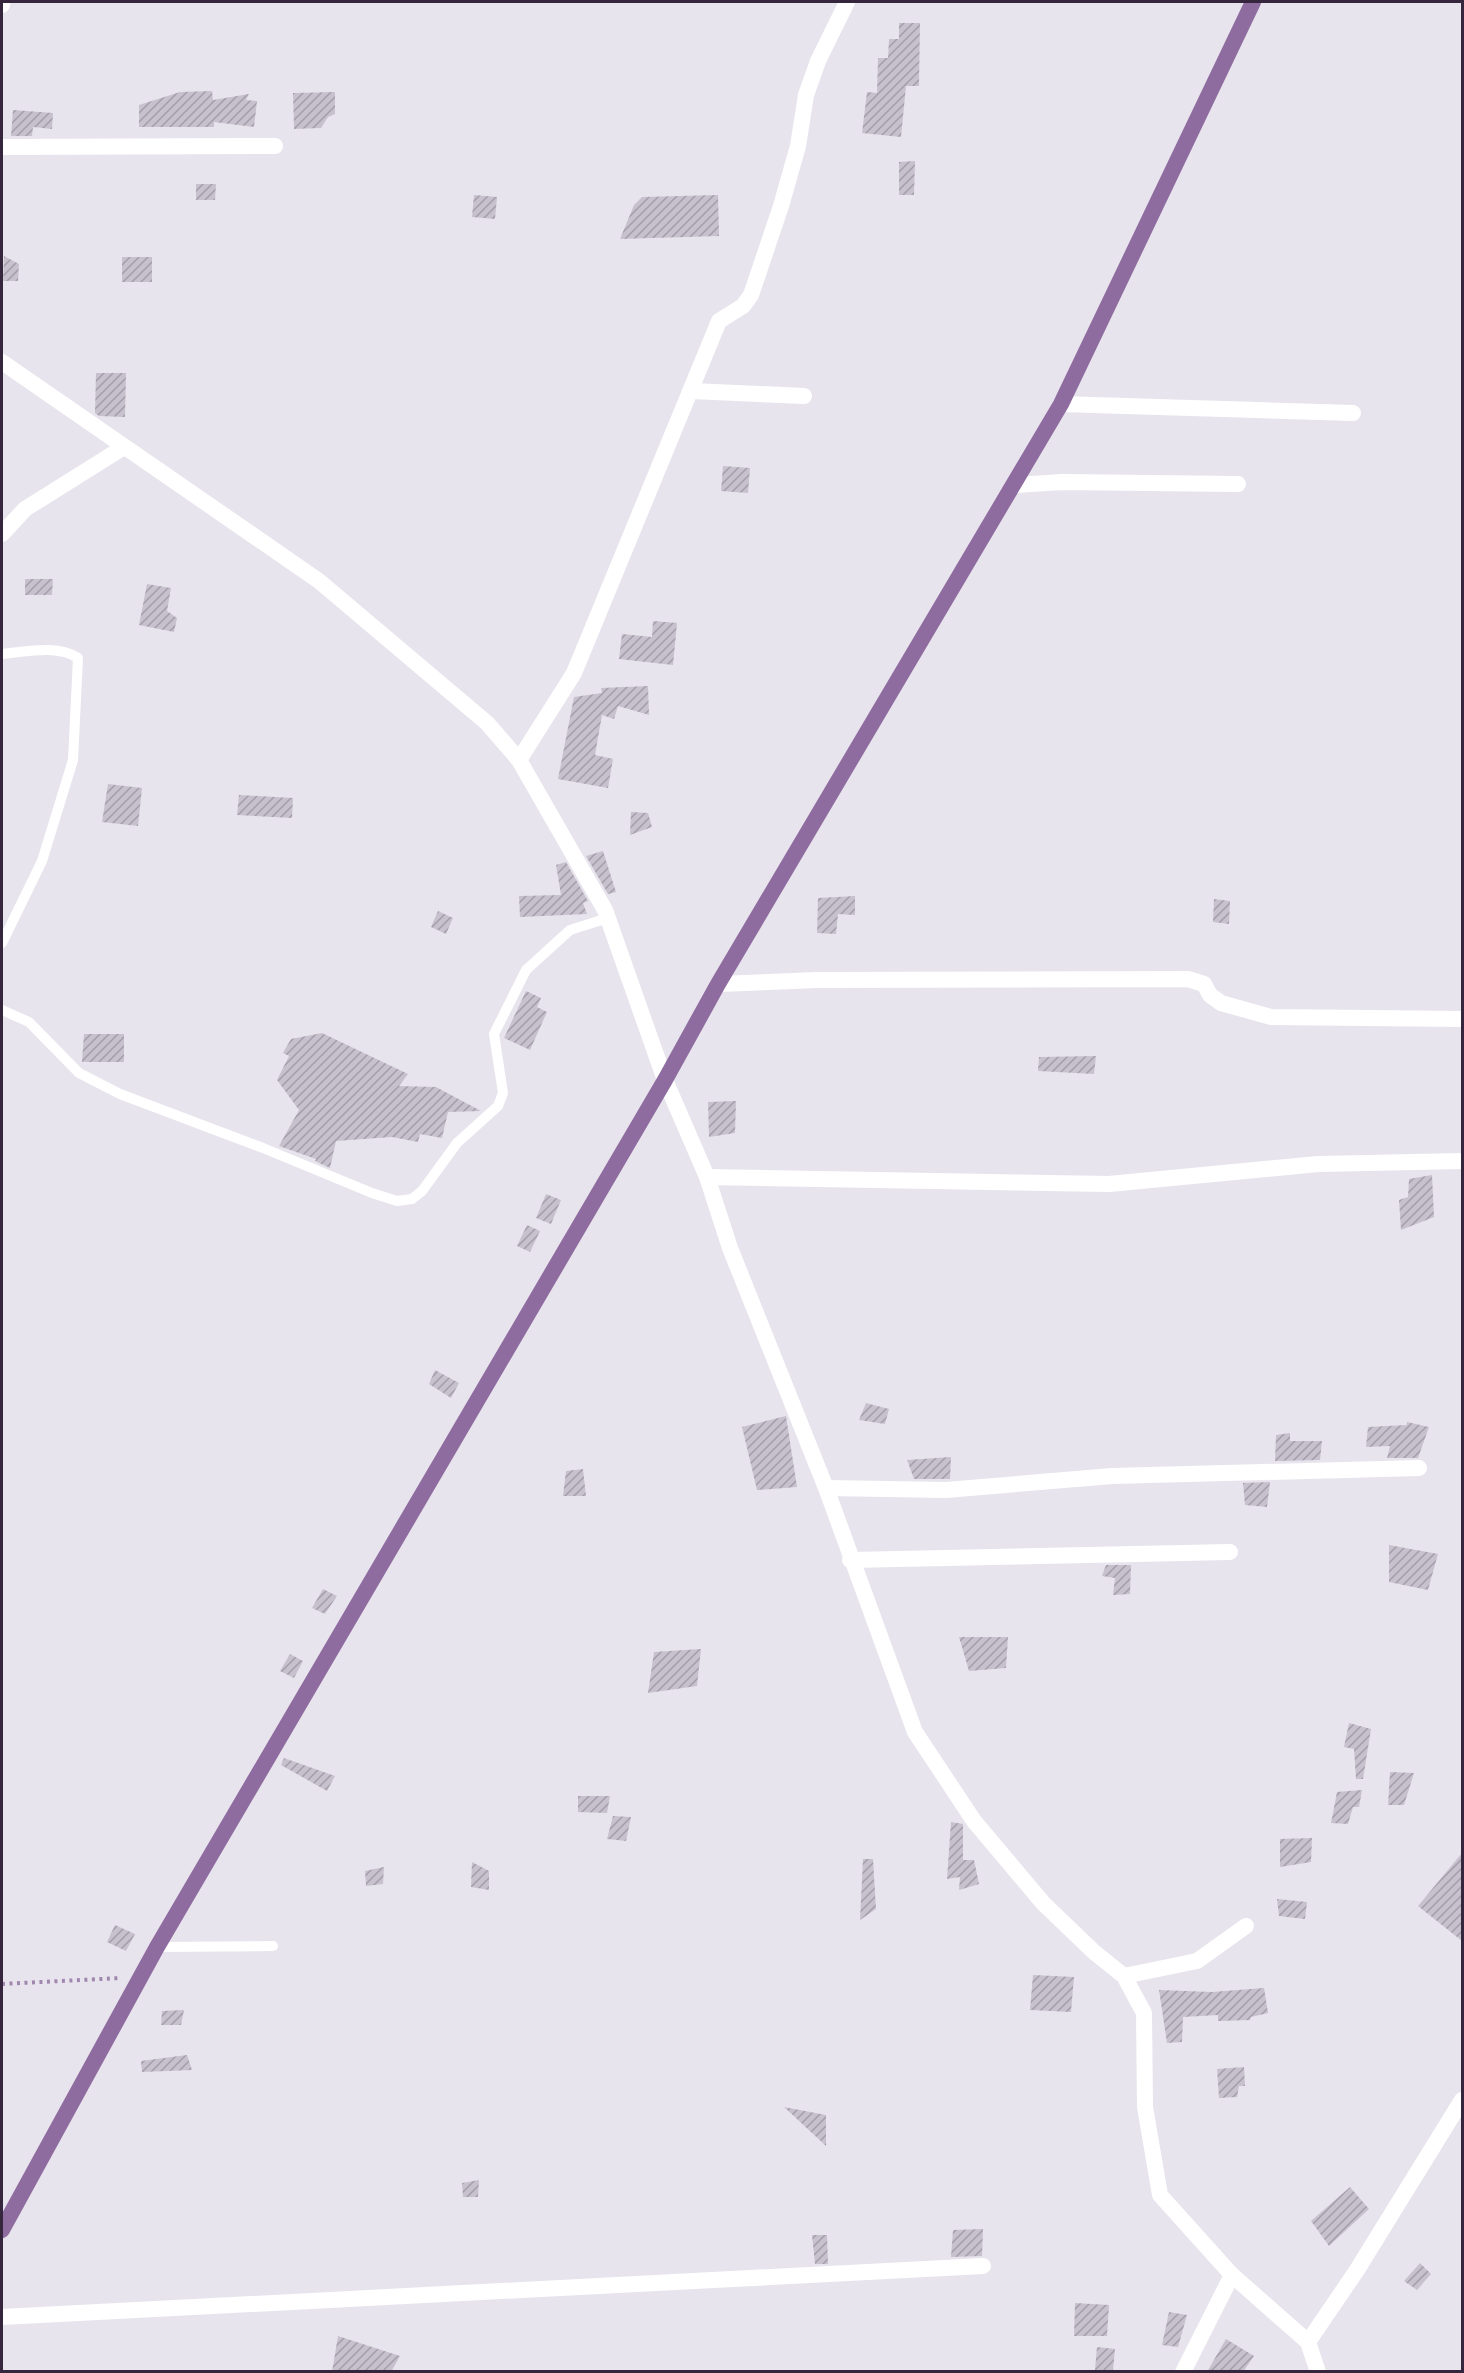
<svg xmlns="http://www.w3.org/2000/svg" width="1464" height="2373" font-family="'Space Grotesk',sans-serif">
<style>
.building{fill:url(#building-hatch)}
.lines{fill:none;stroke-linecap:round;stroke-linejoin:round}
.path{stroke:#a087ae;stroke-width:4;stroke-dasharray:3 4.5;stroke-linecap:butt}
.service{stroke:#fff;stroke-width:10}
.minor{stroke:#fff;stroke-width:16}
.primary{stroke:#8f6c9f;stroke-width:16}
</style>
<defs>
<pattern id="building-hatch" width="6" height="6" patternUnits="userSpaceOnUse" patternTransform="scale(1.5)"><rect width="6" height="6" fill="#c7c1cd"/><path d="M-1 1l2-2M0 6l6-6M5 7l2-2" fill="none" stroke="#a29da8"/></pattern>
</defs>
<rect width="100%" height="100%" fill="#e8e4ed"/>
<g class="building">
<polygon points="899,23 920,23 919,86 906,86 901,137 862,133 867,92 877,93 878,58 888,58 889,39 899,39"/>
<polygon points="212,91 213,100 249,94 246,100 257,101 254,127 214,122 214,127 139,127 139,105 180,92"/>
<polygon points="335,92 335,114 328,117 321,128 294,129 293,93"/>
<polygon points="13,110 53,113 52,129 33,127 32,136 11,136"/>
<polygon points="915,161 914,195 899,195 899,162"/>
<polygon points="196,184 216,184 215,200 196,200"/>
<polygon points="474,195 497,197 495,219 472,217"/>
<polygon points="718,195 719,236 620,239 634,205 642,197"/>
<polygon points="4,256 19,264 18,281 3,281"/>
<rect x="122" y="257" width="30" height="25"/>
<polygon points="96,373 126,373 125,417 99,416 95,413"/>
<polygon points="723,466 750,468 748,493 721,491"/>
<polygon points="25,579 53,579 52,595 25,595"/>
<polygon points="147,584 171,588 167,611 177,618 174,632 139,625"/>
<polygon points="653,621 677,623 673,665 619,659 622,634 652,637"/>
<polygon points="648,686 649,715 618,706 614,719 602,715 595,755 613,759 608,788 558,779 574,697 602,693 601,688"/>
<polygon points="108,784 142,788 138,826 102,822"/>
<polygon points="239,795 293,798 292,818 237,815"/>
<polygon points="631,812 648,813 652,827 630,835"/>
<polygon points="603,851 616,892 608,894 586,856"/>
<polygon points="566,862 588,901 583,903 587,914 520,917 519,896 561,895 556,865"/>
<polygon points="855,896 855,915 838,914 836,934 817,933 818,898"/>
<polygon points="1214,899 1230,901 1229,924 1213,922"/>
<polygon points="438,911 453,918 446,934 431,927"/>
<polygon points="526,991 541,998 537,1007 547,1012 530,1050 504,1038"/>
<polygon points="322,1033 408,1074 399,1086 436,1087 481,1111 448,1112 442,1138 420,1134 418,1142 392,1137 336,1141 330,1168 315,1161 316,1159 279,1146 299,1110 277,1080 289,1056 283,1053 291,1039"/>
<polygon points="84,1034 124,1034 124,1062 82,1062"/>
<polygon points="1096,1056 1094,1074 1038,1071 1039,1057"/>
<polygon points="736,1101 735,1133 709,1137 708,1102"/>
<polygon points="1432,1175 1434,1217 1401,1230 1399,1200 1408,1197 1409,1179"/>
<polygon points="546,1194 561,1200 551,1224 536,1218"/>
<polygon points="527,1225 540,1231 530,1252 517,1246"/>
<polygon points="435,1370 459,1383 451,1398 429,1384"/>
<polygon points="866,1403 889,1409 885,1424 859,1420"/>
<polygon points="786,1416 797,1487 757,1490 742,1427"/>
<polygon points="1407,1422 1429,1427 1418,1458 1387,1458 1390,1446 1366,1447 1368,1427 1407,1425"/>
<polygon points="1290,1433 1290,1441 1322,1441 1320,1460 1275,1461 1276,1435"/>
<polygon points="951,1457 950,1479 914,1479 907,1460"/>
<polygon points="583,1469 586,1496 563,1496 566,1471"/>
<polygon points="1270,1482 1267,1507 1245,1505 1243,1483"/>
<polygon points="1389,1545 1438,1554 1428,1590 1389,1582"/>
<polygon points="1106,1565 1131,1565 1130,1594 1113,1595 1115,1578 1102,1576"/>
<polygon points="323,1589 337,1596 325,1614 312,1608"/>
<polygon points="959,1637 1008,1637 1006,1668 969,1671"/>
<polygon points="701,1649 697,1686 648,1693 654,1652"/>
<polygon points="290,1654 303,1661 294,1678 280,1671"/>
<polygon points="1349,1723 1371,1729 1363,1779 1356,1779 1354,1749 1344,1747"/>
<polygon points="284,1758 335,1776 327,1791 281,1765"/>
<polygon points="1390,1772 1414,1773 1404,1805 1388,1805"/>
<polygon points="1362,1790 1359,1807 1353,1807 1348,1824 1331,1823 1337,1792"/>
<polygon points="578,1796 610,1796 607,1813 578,1812"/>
<polygon points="613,1816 631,1817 626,1841 607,1839"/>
<polygon points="951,1822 963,1824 963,1860 974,1860 979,1884 959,1890 960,1877 947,1879"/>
<polygon points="1312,1838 1311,1862 1280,1867 1280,1839"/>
<polygon points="1462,1853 1462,1941 1418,1906"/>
<polygon points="863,1859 873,1859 876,1909 860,1920"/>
<polygon points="472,1862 489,1871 489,1890 471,1887"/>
<polygon points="384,1867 383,1884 366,1886 365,1871"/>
<polygon points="1277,1899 1307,1902 1305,1919 1279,1916"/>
<polygon points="115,1925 135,1934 126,1951 107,1942"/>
<polygon points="1033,1975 1074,1977 1071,2012 1030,2010"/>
<polygon points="1264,1988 1268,2013 1251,2017 1250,2020 1218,2021 1218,2015 1183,2017 1182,2042 1167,2043 1159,1990 1212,1992"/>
<polygon points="184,2010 181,2025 161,2025 162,2011"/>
<polygon points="187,2055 192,2070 142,2072 141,2061"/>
<polygon points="1244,2067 1245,2086 1239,2086 1237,2097 1219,2098 1217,2069"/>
<polygon points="784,2107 826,2115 826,2146"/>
<polygon points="479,2180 478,2197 463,2197 462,2183"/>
<polygon points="1350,2187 1369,2209 1329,2246 1311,2221"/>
<polygon points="983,2229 982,2256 951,2257 953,2230"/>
<polygon points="812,2235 827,2235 828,2264 815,2264"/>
<polygon points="1420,2263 1431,2274 1417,2290 1404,2281"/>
<polygon points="1075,2303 1109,2305 1107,2336 1074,2336"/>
<polygon points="1169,2312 1187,2315 1178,2347 1162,2345"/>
<polygon points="338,2336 400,2356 391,2372 332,2372"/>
<polygon points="1226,2339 1254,2356 1243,2372 1207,2372"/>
<polygon points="1097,2347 1115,2349 1113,2370 1095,2370"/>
</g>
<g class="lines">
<polyline class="path" points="2,1984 121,1978"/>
<g class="service">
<path d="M2,654c24,-2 55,-10 76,4l-5,102 -31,101 -40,82"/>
<polyline points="2,1010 29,1022 79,1073 120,1094 263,1148 372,1193 397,1201 412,1199 422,1191 457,1143 498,1106 503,1093 494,1034 526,970 570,930 608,918"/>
<polyline points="157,1947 273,1946"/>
</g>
<g class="minor">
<polyline points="2,5 2,2"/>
<polyline points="2,147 275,146"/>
<polyline points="2,362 319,581 487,723 519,760 605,910 665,1080 707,1177 730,1248 826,1488 915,1732 974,1821 1043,1903 1094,1952 1124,1976 1144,2013 1145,2107 1160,2195 1232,2275 1308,2342 1318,2372"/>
<polyline points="692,391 804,396"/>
<polyline points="1061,404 1353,413"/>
<polyline points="1015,485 1062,482 1238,484"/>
<polyline points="2,534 25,509 124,447"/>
<polyline points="519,760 574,673 719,321 743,306 751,295 781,206 798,146 806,95 818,61 847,2"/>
<polyline points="718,984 817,980 1188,979 1204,984 1210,995 1221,1003 1271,1017 1462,1019"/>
<polyline points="707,1177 1109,1184 1318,1164 1462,1161"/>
<polyline points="826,1488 946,1490 1112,1476 1419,1468"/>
<polyline points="850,1560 1230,1552"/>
<polyline points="1124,1976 1197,1961 1246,1926"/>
<polyline points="2,2317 983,2266"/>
<polyline points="1308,2342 1357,2270 1462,2100"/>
<polyline points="1183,2372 1232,2275"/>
</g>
<polyline class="primary" points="2,2230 157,1947 665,1080 718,984 1061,404 1253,2"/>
</g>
<rect width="1464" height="2373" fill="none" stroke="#35253d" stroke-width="6"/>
</svg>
